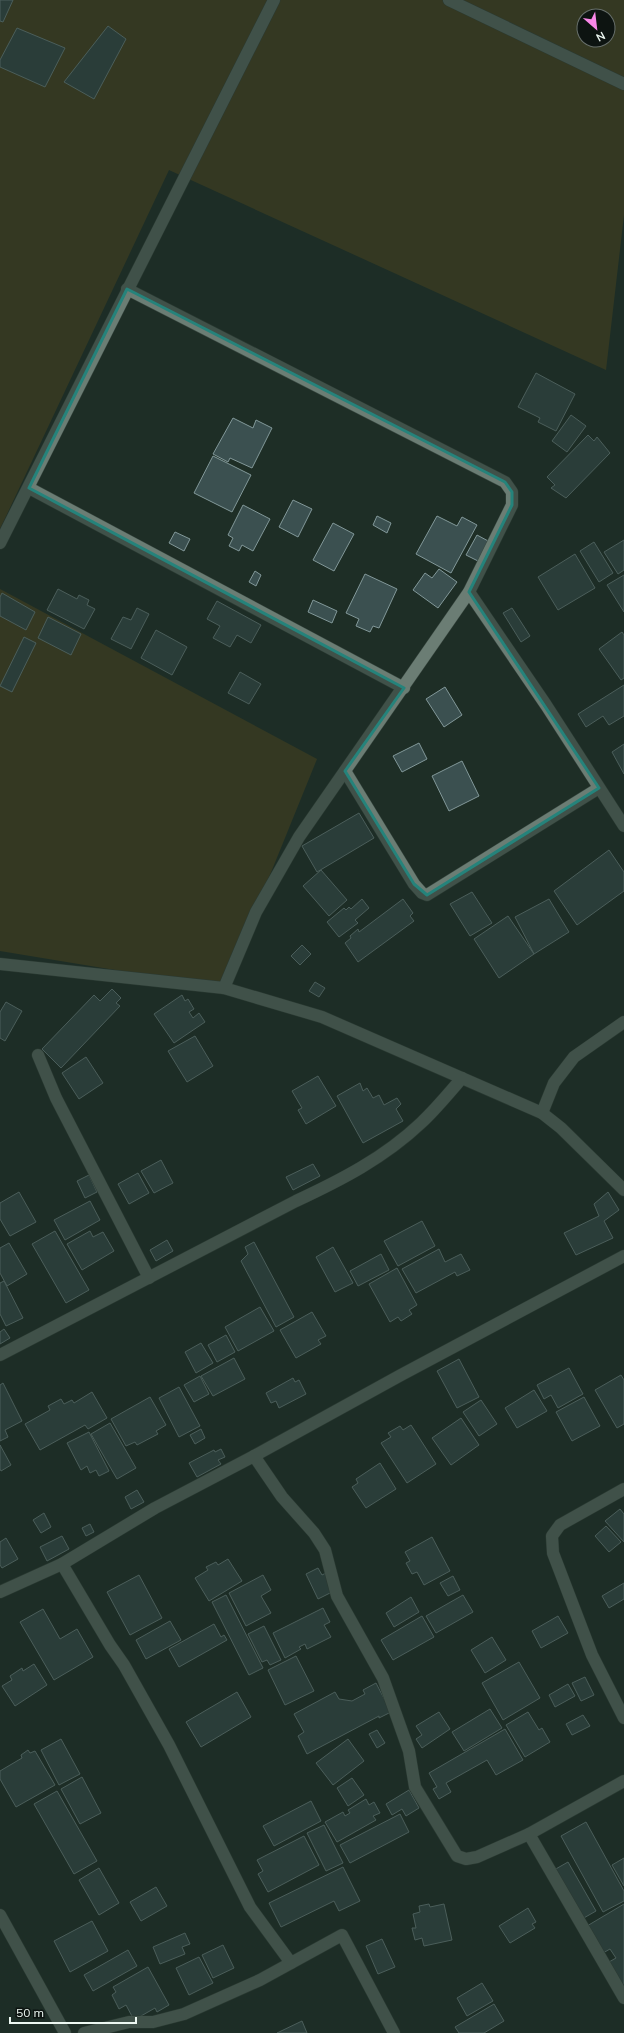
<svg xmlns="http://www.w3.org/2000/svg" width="624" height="2033" font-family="Mulish,sans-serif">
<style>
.green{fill:#50461e;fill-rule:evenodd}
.building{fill:#3b5050;stroke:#829899}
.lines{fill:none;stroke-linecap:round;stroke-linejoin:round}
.minor-casing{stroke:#3a4841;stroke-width:13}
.minor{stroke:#6b7d74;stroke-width:12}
.marked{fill:none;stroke:#25837b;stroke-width:3;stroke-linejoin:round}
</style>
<rect width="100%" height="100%" fill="#1e2e26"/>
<g class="green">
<path d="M0,0h624v215l-18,155 -437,-200 -169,359zM584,16h24v24h-24z"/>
<polygon points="0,589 317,759 224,988 0,951"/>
</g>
<g class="building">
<polygon points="0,0 13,0 3,22 0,21"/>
<polygon points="108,26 126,39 94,99 64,82"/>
<polygon points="17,28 65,48 45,87 0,67 0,60"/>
<polygon points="536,373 575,394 556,431 538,422 540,418 518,407"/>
<polygon points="571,415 586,426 567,452 552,441"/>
<polygon points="233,418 253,428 256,420 272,428 252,468 230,458 228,462 213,454"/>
<polygon points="588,435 594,441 597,437 610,453 566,498 551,488 555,485 547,477"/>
<polygon points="213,456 251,475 232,512 194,493"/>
<polygon points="293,500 312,509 298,537 279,527"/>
<polygon points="243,505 270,519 253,551 242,545 239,551 229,546 233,538 228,535"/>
<polygon points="377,516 391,523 387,533 373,525"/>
<polygon points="437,516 457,526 462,517 477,525 451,573 416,554"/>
<polygon points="333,523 354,534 334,571 313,560"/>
<polygon points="175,532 190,539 184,551 169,543"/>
<polygon points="477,535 490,542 480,562 466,555"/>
<polygon points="624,540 624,570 618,574 604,552"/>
<polygon points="594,542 613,573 599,582 580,551"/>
<polygon points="575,554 595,588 558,610 538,577"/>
<polygon points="439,569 457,582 438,608 413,590 425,573 432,578"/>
<polygon points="255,571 261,575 256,586 249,582"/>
<polygon points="365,574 397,589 379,628 373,626 370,632 356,626 359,619 346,613"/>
<polygon points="624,575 624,612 607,585"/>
<polygon points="58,589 77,599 79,595 89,600 87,605 95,609 84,629 47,610"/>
<polygon points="2,593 35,612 26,630 0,616 0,597"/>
<polygon points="313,600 337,611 332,623 308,612"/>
<polygon points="217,601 261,625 251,643 237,635 230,647 213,638 220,626 207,619"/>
<polygon points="137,608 149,614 131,649 111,639 123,617 131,620"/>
<polygon points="512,608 530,636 521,642 503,613"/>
<polygon points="48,617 81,634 71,655 38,638"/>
<polygon points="156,630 187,647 172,675 141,658"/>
<polygon points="622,632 624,635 624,678 621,680 599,649"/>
<polygon points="24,637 36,643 12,692 0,686"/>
<polygon points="240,672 261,684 249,704 228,693"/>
<polygon points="624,685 624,716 609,725 603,716 586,727 578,714"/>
<polygon points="445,687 462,715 444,727 426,699"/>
<polygon points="419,743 427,759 402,772 393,756"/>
<polygon points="624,744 624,774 612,752"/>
<polygon points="462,761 479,796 449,811 432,776"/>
<polygon points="359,813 374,838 317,872 302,846"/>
<polygon points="609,850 624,872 624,891 577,925 554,891"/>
<polygon points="321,870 347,900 329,916 303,886"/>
<polygon points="472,892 492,923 470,936 450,904"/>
<polygon points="362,899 369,908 355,920 358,923 339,937 327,922 344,908 346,910 349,907 351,909"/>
<polygon points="403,899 413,913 410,916 414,921 358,962 345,943 351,938 350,936 358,929 359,932"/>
<polygon points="549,899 569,932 534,954 515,917"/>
<polygon points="508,916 534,954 499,978 474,939"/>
<polygon points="302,945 311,954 300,965 291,956"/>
<polygon points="315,982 325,988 319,997 309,991"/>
<polygon points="112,989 121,998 116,1003 120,1006 61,1068 42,1049 94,995 100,1001"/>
<polygon points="182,995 185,1001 188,999 194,1009 189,1012 193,1018 199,1013 205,1022 174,1043 154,1014"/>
<polygon points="6,1002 22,1011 5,1041 0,1038 0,1012"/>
<polygon points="195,1036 213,1066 187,1082 168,1051"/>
<polygon points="86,1057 103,1083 79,1099 62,1073"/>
<polygon points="318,1076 336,1106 306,1124 298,1110 302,1108 292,1091"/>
<polygon points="360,1083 363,1091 367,1088 373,1098 379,1095 384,1105 397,1098 401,1104 396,1109 403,1121 363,1143 337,1096"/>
<polygon points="161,1160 173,1183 154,1193 141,1171"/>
<polygon points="313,1164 320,1176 293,1190 286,1177"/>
<polygon points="138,1173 149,1193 129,1204 118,1184"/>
<polygon points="89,1175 97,1192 85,1198 77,1181"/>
<polygon points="19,1192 36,1222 10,1236 0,1219 0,1203"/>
<polygon points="608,1192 619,1210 604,1221 613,1238 576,1255 564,1233 599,1216 594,1204"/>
<polygon points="90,1201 100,1220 65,1240 54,1220"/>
<polygon points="422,1221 435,1246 398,1266 384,1241"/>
<polygon points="55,1231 89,1290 66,1303 32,1244"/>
<polygon points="90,1231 93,1237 103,1232 114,1251 82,1270 67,1244"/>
<polygon points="167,1240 173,1251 156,1261 150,1250"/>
<polygon points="254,1242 294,1317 276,1327 241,1261 248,1254 245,1247"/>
<polygon points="9,1243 27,1274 7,1286 0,1273 0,1248"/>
<polygon points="333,1247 353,1283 335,1292 316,1257"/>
<polygon points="439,1249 445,1262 461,1254 470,1270 457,1276 455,1272 416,1293 402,1269"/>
<polygon points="381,1254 389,1270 358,1286 350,1271"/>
<polygon points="397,1268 417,1305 409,1310 412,1314 401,1321 398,1317 390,1322 369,1284"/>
<polygon points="4,1281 23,1318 6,1326 0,1314 0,1283"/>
<polygon points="260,1307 274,1331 238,1351 225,1327"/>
<polygon points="312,1312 326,1336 318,1340 321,1344 296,1358 280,1330"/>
<polygon points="4,1329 10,1338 0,1344 0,1332"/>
<polygon points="226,1335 235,1352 217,1362 208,1345"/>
<polygon points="201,1343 213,1363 196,1373 185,1352"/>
<polygon points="234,1358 245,1379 213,1396 201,1376"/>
<polygon points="459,1359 479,1397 457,1408 437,1371"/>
<polygon points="569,1368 583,1394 558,1408 551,1395 544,1399 537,1385"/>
<polygon points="621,1375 624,1380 624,1424 617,1428 595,1390"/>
<polygon points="200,1376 209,1394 194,1402 184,1385"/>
<polygon points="293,1378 295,1382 299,1380 306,1394 279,1408 276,1401 271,1403 266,1393"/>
<polygon points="3,1383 22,1421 5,1430 8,1437 0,1441 0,1385"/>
<polygon points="179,1387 200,1426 179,1437 159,1398"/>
<polygon points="534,1390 547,1411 517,1428 505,1408"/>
<polygon points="92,1392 107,1418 88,1429 85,1425 40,1450 25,1424 50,1410 48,1406 61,1399 64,1404 72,1400 74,1403"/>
<polygon points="150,1397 166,1425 156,1431 158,1434 137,1445 135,1442 126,1446 111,1419"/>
<polygon points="584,1397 600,1426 572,1441 556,1412"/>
<polygon points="481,1400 497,1424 479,1436 463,1412"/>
<polygon points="461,1418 479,1445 451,1465 432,1438"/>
<polygon points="110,1423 136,1468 117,1479 91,1434"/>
<polygon points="411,1425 436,1464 407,1483 381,1443 391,1437 388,1433 400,1426 403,1430"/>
<polygon points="201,1429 205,1438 195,1444 190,1435"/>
<polygon points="89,1432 109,1471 99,1476 96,1470 90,1473 87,1466 81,1470 67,1443"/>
<polygon points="0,1445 11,1465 1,1471 0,1469"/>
<polygon points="221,1449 225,1457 218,1460 221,1464 197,1477 189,1463 214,1450 215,1452"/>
<polygon points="380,1463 396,1489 366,1508 352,1487 358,1483 356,1479"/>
<polygon points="137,1490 144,1502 131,1509 125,1497"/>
<polygon points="620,1509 624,1514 624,1542 605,1521"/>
<polygon points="44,1513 51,1527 41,1533 33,1520"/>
<polygon points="90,1524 94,1532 86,1536 82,1528"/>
<polygon points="606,1526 621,1542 609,1552 595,1536"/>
<polygon points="62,1536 69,1549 47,1561 40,1547"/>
<polygon points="432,1537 450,1571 424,1585 417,1572 412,1574 406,1563 410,1561 405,1552"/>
<polygon points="6,1538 18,1559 2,1568 0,1565 0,1542"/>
<polygon points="228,1559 242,1581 209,1601 195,1578 208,1570 206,1567 216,1562 218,1565"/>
<polygon points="318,1568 322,1575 326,1573 334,1591 318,1599 306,1574"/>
<polygon points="139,1575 162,1618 130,1635 107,1592"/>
<polygon points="263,1575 271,1590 261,1596 271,1613 246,1626 229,1593"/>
<polygon points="453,1576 460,1590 448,1596 440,1583"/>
<polygon points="624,1583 624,1599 609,1608 602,1596"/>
<polygon points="226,1595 263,1668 249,1675 212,1602"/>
<polygon points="463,1595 473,1612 436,1633 426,1616"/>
<polygon points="411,1597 419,1612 394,1627 386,1613"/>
<polygon points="323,1608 330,1622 324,1625 331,1637 307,1649 305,1644 299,1647 301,1649 285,1658 273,1633"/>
<polygon points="43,1609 60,1639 77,1629 93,1657 54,1680 20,1622"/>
<polygon points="422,1616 434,1637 393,1660 381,1640"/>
<polygon points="558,1616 568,1633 541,1648 532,1631"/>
<polygon points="170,1621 181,1640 146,1659 136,1640"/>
<polygon points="214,1624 221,1637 224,1635 227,1640 179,1667 169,1649"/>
<polygon points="264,1626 281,1660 270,1665 267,1660 262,1662 248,1634"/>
<polygon points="492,1637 506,1660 485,1673 471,1650"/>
<polygon points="296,1656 314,1691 285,1705 268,1670"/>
<polygon points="519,1662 540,1698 503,1720 482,1683"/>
<polygon points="34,1664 47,1685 15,1706 2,1686 12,1680 10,1676 22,1668 23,1671"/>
<polygon points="585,1677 594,1695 581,1701 572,1683"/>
<polygon points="376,1683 391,1712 379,1718 379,1716 307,1754 298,1736 304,1732 294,1714 335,1692 339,1699 352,1701 365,1694 363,1690"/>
<polygon points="568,1684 575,1696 555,1707 549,1695"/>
<polygon points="237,1692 251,1717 201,1747 186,1722"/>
<polygon points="490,1709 502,1728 464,1751 452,1732"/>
<polygon points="439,1712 450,1729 422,1748 416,1739 422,1735 416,1726"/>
<polygon points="528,1712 539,1730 542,1728 550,1742 525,1757 506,1725"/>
<polygon points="583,1715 590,1726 572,1735 566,1724"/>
<polygon points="505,1729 523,1760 496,1775 487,1760 446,1783 451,1792 439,1799 433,1789 437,1787 429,1773"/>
<polygon points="377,1730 385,1743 377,1748 369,1734"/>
<polygon points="61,1739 80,1774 59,1785 41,1750"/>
<polygon points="348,1739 364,1761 333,1785 316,1763"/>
<polygon points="28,1750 30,1753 35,1751 55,1785 16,1807 0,1779 0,1771 22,1758 21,1755"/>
<polygon points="82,1777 101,1813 80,1824 61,1789"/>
<polygon points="352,1778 364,1795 348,1806 337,1788"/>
<polygon points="409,1790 419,1808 406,1816 402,1809 392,1815 386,1804"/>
<polygon points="57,1791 97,1861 74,1874 34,1804"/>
<polygon points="366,1799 369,1805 374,1802 380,1813 373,1816 376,1820 337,1842 325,1822 343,1812 345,1816 350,1813 348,1810"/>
<polygon points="311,1801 321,1821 274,1846 263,1826"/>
<polygon points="400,1814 409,1832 350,1863 340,1845"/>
<polygon points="586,1822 624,1891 624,1901 603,1912 561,1836"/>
<polygon points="324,1825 343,1863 326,1871 307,1833"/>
<polygon points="304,1836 319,1865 268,1892 258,1874 263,1871 257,1860"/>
<polygon points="624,1858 624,1886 612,1865"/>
<polygon points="568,1862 596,1911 582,1919 554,1870"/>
<polygon points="343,1867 360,1901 339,1911 334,1901 281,1927 269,1903"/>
<polygon points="99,1868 119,1903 99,1915 79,1880"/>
<polygon points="156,1887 167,1906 141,1921 130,1902"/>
<polygon points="429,1904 430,1907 444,1904 452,1940 424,1946 422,1938 415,1940 412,1928 416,1928 413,1914 420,1912 419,1906"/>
<polygon points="624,1904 624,1989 609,1962 616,1958 610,1949 603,1953 587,1926"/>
<polygon points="528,1908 536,1922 532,1924 535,1928 510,1943 499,1926"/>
<polygon points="92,1921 108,1951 70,1972 54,1941"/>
<polygon points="185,1933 190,1944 182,1947 185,1954 160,1964 153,1947"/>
<polygon points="382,1939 395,1967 378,1974 366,1946"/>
<polygon points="223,1945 234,1968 213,1978 202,1955"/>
<polygon points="128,1950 137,1966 93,1991 84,1975"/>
<polygon points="199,1957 213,1983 189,1995 176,1968"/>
<polygon points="148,1967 169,2005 157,2012 155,2008 134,2020 126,2005 119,2009 112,1995 116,1992 113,1987"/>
<polygon points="482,1983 493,2001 467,2016 457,1998"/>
<polygon points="494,2004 504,2021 484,2033 459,2033 455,2027"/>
<polygon points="302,2021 307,2033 277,2033"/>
</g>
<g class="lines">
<defs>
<g id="minor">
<polyline points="449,0 624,84"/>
<polyline points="127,289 505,482 512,492 512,505 469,592 299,837 256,912 224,988"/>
<polyline points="29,488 404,688"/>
<polyline points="0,543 274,0"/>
<polyline points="469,592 546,705 624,826"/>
<polyline points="345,771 414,884 422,893 427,895 599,788"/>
<polyline points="0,964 224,988 322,1017 542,1113 561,1128 624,1190"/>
<polyline points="38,1055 56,1098 149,1278"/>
<polyline points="542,1113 554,1083 574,1057 624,1022"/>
<path d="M0,1355l296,-154c45,-21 88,-43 125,-78 15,-14 28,-30 41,-45"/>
<polyline points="254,1456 282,1497 314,1533 325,1550 337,1596 383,1678 409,1751 415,1787 457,1856 466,1859 477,1857 529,1834 624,1781"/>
<polyline points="624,1489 560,1525 552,1536 553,1553 592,1655 624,1718"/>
<polyline points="62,1564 110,1645 124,1665 169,1745 250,1907 291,1963"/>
<polyline points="0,1592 62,1564 155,1508 254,1456 401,1375 624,1256"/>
<polyline points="529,1834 624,1998"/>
<polyline points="0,1915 65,2033"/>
<polyline points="84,2033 129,2022 153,2022 184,2014 260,1980 342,1935 394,2033"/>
</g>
</defs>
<use href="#minor" class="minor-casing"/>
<use href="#minor" class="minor"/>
</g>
<path d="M0 0H624V2033H0ZM127,289l378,193 7,10v13l-43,87 130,196 -172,107 -13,-11 -69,-113 59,-83 -375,-200z" fill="#1e2e26" fill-opacity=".55" fill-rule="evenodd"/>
<path class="marked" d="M127,289l378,193 7,10v13l-43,87 130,196 -172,107 -13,-11 -69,-113 59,-83 -375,-200z"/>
<g transform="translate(596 28) rotate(152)"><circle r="19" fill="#0d1411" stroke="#676f6b"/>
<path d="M0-3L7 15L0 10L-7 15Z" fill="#f987e8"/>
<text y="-6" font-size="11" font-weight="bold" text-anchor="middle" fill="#edf8f2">N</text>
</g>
<path d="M10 2017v6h126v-6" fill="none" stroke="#edf8f2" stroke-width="2"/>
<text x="16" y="2017" font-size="12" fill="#edf8f2" stroke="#0d1411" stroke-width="3" paint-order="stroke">50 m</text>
</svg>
